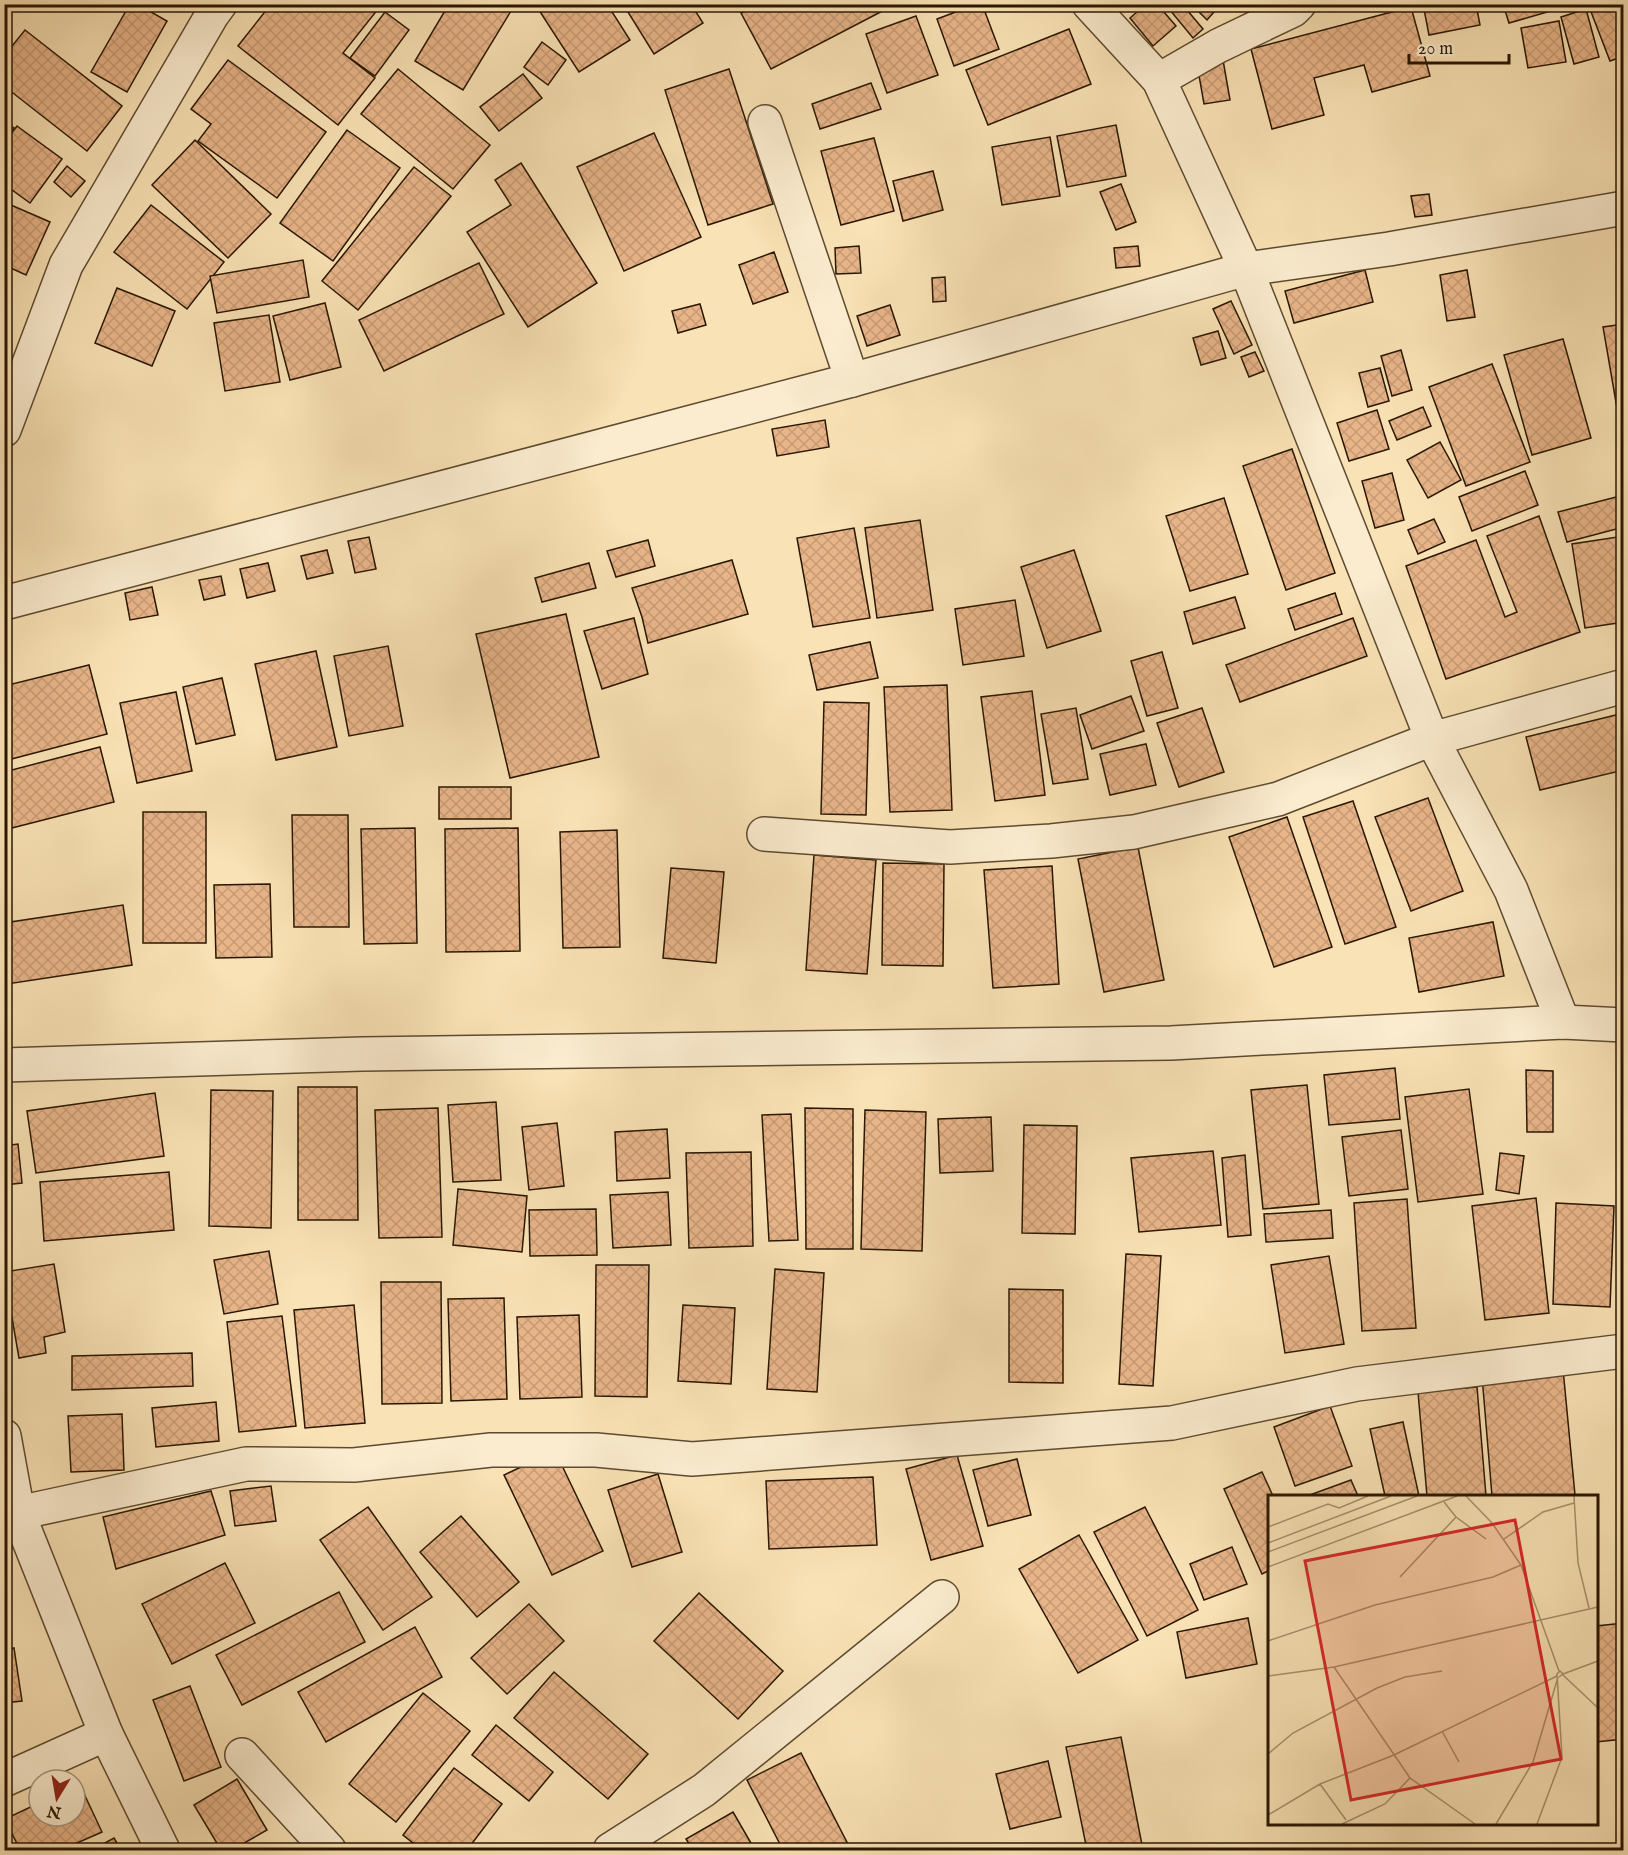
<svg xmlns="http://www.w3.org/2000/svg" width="1628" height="1855" font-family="'IM FELL English',serif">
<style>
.building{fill:url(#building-cross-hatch);stroke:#291702;stroke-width:1.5}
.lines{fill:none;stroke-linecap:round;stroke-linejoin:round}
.minor-casing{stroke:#5d4a2f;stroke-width:36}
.minor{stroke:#fbeccf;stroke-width:33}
.inset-road{fill:none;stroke:#a6916d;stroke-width:1.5}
.view{fill:#d62828;fill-opacity:0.15;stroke:#d62828;stroke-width:3}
.inset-edge{fill:none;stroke:#291702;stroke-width:3}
</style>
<defs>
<pattern id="building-cross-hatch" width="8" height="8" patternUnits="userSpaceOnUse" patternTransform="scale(1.5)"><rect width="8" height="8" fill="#e8b589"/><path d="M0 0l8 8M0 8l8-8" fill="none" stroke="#c79b75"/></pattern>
</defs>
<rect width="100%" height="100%" fill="#f9e2b5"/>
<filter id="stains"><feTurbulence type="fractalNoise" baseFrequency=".00333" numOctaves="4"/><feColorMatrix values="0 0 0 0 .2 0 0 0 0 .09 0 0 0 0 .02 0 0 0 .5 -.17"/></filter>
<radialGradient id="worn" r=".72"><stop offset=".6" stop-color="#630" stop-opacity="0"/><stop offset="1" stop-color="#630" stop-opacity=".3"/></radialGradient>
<g class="building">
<polygon points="130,4 137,4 167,21 127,92 91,72"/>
<polygon points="271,4 382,4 343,53 375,78 338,125 238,46"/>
<polygon points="449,4 514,6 463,90 415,61"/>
<polygon points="535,4 607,4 630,40 579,72"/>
<polygon points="623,4 691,4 703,23 654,54"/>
<polygon points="757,4 896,4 771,69 741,13"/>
<polygon points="977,4 982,4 999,49 954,66 937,19"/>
<polygon points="1146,4 1157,4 1176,26 1153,46 1130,18"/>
<polygon points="1165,4 1182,4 1203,29 1193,38"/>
<polygon points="1191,4 1221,4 1207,20"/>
<polygon points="1423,4 1476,4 1480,25 1429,35"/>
<polygon points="1503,4 1575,4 1509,23"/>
<polygon points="1588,4 1624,4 1624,56 1610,61"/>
<polygon points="1411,7 1430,76 1372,92 1364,65 1314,78 1324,115 1272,129 1251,49"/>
<polygon points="1586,9 1599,57 1574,64 1561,17"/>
<polygon points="385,12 409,30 375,76 350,58"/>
<polygon points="916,16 938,75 887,93 866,34"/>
<polygon points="1559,21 1566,62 1528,68 1521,28"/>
<polygon points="1069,29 1091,84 988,125 966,70"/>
<polygon points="25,30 122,106 87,151 4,86 4,56"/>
<polygon points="542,42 566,60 548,85 524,67"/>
<polygon points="228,60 326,132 277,198 198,141 211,124 191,109"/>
<polygon points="1223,60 1230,100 1204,104 1197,64"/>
<polygon points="398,69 490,145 453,189 361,114"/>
<polygon points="729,69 773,204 708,225 665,90"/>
<polygon points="523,74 542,98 499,131 480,107"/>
<polygon points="871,83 881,109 820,129 812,104"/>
<polygon points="4,121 14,128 4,140"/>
<polygon points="1116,125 1126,176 1067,187 1057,136"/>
<polygon points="17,126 62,159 30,203 4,184 4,143"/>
<polygon points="347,130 400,168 333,261 280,223"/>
<polygon points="654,133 701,237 624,271 577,167"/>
<polygon points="1050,137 1060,196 1002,205 992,147"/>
<polygon points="874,138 894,211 841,225 821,151"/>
<polygon points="195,140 271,214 228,258 152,185"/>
<polygon points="521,163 597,283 528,327 467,232 511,205 495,180"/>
<polygon points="67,166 85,181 71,197 54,182"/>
<polygon points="414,167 451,196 358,310 322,281"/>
<polygon points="933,171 943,210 903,221 893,181"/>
<polygon points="1121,184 1136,222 1116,230 1100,192"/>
<polygon points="1429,194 1432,215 1415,217 1411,196"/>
<polygon points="4,202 50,222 26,275 4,265"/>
<polygon points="151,205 224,262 187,309 114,252"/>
<polygon points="859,246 861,273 836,274 835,248"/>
<polygon points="1138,246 1140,266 1116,268 1114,248"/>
<polygon points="774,252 788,292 753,304 739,265"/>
<polygon points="303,260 309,297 217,313 210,276"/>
<polygon points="479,263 504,314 384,371 359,320"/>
<polygon points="1365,270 1373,302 1294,323 1285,291"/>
<polygon points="1467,270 1475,317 1447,321 1440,275"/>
<polygon points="945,277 946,301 933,302 932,278"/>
<polygon points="117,288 175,311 152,366 95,343"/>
<polygon points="1231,301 1252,345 1234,354 1213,309"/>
<polygon points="325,303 341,367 290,380 273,316"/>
<polygon points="700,304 706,325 678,333 672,311"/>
<polygon points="890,305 900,335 867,346 857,316"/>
<polygon points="269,315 280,382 225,391 214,323"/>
<polygon points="1624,324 1624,443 1623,443 1603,327"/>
<polygon points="1218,331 1226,358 1201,365 1193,338"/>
<polygon points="1563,339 1591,438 1532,455 1504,355"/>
<polygon points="1401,350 1412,390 1392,396 1381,356"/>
<polygon points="1255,352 1264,371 1249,377 1241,357"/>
<polygon points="1492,364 1530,462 1466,486 1429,387"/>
<polygon points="1380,368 1389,401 1368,407 1359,373"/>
<polygon points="1423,407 1431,426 1397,440 1389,421"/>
<polygon points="1377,410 1389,449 1349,461 1337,423"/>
<polygon points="825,420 829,447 777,456 772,429"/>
<polygon points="1440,442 1461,480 1428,498 1407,460"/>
<polygon points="1292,449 1335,573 1286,590 1243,466"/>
<polygon points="1525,471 1538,505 1472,531 1459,497"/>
<polygon points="1392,473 1404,520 1375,528 1362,481"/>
<polygon points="1624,495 1624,527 1567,542 1558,512"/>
<polygon points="1224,498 1248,574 1190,591 1166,516"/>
<polygon points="1539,516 1580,632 1446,679 1406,566 1476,540 1505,617 1517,612 1487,536"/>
<polygon points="1434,519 1445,542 1418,554 1408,530"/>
<polygon points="920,520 933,610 877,618 865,528"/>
<polygon points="854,528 870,618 813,627 797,538"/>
<polygon points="1624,536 1624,622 1585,628 1572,544"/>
<polygon points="369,537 376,569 355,573 348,541"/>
<polygon points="648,540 655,566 616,577 607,551"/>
<polygon points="327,550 333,573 307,579 301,556"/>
<polygon points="1074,550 1101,631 1047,648 1021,567"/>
<polygon points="732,560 748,614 648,643 642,617 632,588"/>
<polygon points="268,563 275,591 247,598 240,569"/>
<polygon points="589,563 596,588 542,602 535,578"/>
<polygon points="221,576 225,595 204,600 199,580"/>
<polygon points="152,587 158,615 130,620 125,593"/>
<polygon points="1335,593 1342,614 1295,630 1288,609"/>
<polygon points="1235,597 1245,628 1193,644 1184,612"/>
<polygon points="1015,600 1024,656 963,665 955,609"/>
<polygon points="566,614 599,757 510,778 476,634"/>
<polygon points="634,618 648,674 602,689 584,631"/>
<polygon points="1353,618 1367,656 1240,702 1226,665"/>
<polygon points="870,642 878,678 817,690 809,655"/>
<polygon points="388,646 403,726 349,736 334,656"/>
<polygon points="316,651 337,747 276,760 255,664"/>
<polygon points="1162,652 1178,708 1147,716 1131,661"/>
<polygon points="89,665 107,734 4,761 4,686"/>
<polygon points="222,678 235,735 196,744 183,687"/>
<polygon points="947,685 952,810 890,812 884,687"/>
<polygon points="1032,691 1045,795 995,801 981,697"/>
<polygon points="176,692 192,771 137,783 120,703"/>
<polygon points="1131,696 1144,731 1092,749 1080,715"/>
<polygon points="824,702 869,703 866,815 821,814"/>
<polygon points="1076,708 1088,779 1053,784 1041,714"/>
<polygon points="1202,708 1224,772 1179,787 1157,723"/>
<polygon points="1624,713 1624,770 1540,790 1526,737"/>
<polygon points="1146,744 1156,785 1110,795 1100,754"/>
<polygon points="100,747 114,802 4,830 4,772"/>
<rect x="439" y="787" width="72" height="32"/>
<polygon points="1428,798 1463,891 1411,911 1375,817"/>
<polygon points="1353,801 1396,927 1345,944 1303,817"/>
<rect x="143" y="812" width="63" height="131"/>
<polygon points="292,815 348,815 349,927 294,927"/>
<polygon points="1287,817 1332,947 1274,967 1229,837"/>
<polygon points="415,828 417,943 364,944 361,829"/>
<polygon points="518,828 520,951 446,952 445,829"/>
<polygon points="617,830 620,947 563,948 560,832"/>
<polygon points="1138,847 1164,980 1104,992 1078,859"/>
<polygon points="814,855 876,860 867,974 806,970"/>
<polygon points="883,863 944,864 943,966 882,965"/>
<polygon points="1052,866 1059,984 993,988 984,870"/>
<polygon points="671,868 724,872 716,963 663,958"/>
<polygon points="270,884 272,957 216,958 214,885"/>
<polygon points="123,905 132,965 7,984 4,969 4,923"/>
<polygon points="1493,922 1504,976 1419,992 1409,938"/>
<polygon points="1395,1068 1400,1119 1329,1125 1324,1075"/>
<polygon points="1526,1070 1553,1071 1553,1132 1527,1132"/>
<polygon points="1307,1085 1319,1204 1263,1209 1251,1090"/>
<polygon points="298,1087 357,1087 358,1220 298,1220"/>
<polygon points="1469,1089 1483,1194 1418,1202 1405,1097"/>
<polygon points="211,1090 273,1091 271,1228 209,1226"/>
<polygon points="155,1093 164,1156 36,1173 27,1111"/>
<polygon points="496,1102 501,1180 453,1182 448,1105"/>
<polygon points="438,1108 442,1237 379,1238 375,1110"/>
<polygon points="805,1108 853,1109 853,1249 806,1249"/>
<polygon points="865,1110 926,1112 922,1251 861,1249"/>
<polygon points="791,1114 798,1240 769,1241 762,1115"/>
<polygon points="991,1117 993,1171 940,1173 938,1119"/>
<polygon points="557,1123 564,1186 529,1190 522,1127"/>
<polygon points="1024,1125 1077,1126 1075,1234 1022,1233"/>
<polygon points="667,1129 670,1178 617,1181 615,1132"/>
<polygon points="1401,1130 1408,1189 1349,1196 1342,1137"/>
<polygon points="18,1144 22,1183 4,1185 4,1146"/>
<polygon points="1213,1151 1221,1225 1139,1232 1131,1158"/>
<polygon points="751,1152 753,1246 689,1248 686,1153"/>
<polygon points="1500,1153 1524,1156 1519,1194 1496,1190"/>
<polygon points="1245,1155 1251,1235 1228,1237 1222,1158"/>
<polygon points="169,1172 174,1230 44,1241 40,1182"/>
<polygon points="458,1189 527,1196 522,1252 453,1245"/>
<polygon points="668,1192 671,1245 613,1248 610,1195"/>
<polygon points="1536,1198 1549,1313 1485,1320 1472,1206"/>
<polygon points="1407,1199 1416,1328 1362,1331 1354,1203"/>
<polygon points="1556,1203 1614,1206 1610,1307 1553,1304"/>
<polygon points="1619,1205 1624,1205 1624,1246"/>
<polygon points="596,1209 597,1255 530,1256 529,1210"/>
<polygon points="1331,1210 1333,1238 1266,1242 1264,1214"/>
<polygon points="269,1251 278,1304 224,1314 214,1260"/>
<polygon points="1126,1254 1161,1256 1153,1386 1119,1384"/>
<polygon points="1329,1256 1344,1344 1285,1353 1271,1265"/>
<polygon points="54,1264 65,1332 44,1337 46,1353 19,1358 4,1272"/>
<polygon points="596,1265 649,1265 647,1397 595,1396"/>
<polygon points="775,1269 824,1273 817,1392 767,1389"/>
<polygon points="381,1282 441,1282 442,1403 382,1404"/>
<polygon points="1009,1289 1063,1290 1063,1383 1009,1382"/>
<polygon points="504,1298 507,1399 451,1401 448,1299"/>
<polygon points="354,1305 365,1423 305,1428 294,1310"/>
<polygon points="683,1305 735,1308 731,1384 678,1381"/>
<polygon points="579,1315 582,1397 520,1399 517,1317"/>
<polygon points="282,1316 296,1426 239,1432 227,1322"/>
<polygon points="192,1353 193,1386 72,1390 72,1356"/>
<polygon points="1563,1369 1575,1495 1555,1496 1492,1496 1482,1376"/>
<polygon points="1477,1387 1486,1496 1427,1496 1418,1392"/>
<polygon points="216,1402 219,1441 156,1447 152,1408"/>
<polygon points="1330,1406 1352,1466 1295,1486 1274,1427"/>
<polygon points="122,1414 124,1470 71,1472 68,1416"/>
<polygon points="1403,1422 1419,1496 1385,1496 1370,1429"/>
<polygon points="555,1451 603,1551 552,1575 504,1475"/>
<polygon points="957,1455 983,1546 931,1560 906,1469"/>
<polygon points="1017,1459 1031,1515 988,1526 973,1470"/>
<polygon points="1262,1472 1273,1496 1270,1496 1270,1570 1262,1574 1224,1489"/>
<polygon points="658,1474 682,1552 632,1567 608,1490"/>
<polygon points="873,1477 877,1545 769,1549 766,1481"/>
<polygon points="1351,1480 1358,1496 1307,1496"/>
<polygon points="271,1486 276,1521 235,1526 230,1491"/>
<polygon points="211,1491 225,1535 116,1569 103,1517"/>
<polygon points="4,1505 11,1544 4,1545"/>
<polygon points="368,1507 432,1597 383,1630 320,1540"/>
<polygon points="1145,1507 1198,1610 1147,1636 1094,1532"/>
<polygon points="461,1516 519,1582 477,1617 420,1552"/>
<polygon points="1079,1535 1138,1640 1078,1673 1019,1569"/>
<polygon points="1232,1547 1247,1584 1204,1600 1190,1564"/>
<polygon points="225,1563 255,1623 172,1664 142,1604"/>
<polygon points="339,1592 365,1642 242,1705 216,1655"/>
<polygon points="699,1593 783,1671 738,1719 654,1641"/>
<polygon points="529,1604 564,1641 507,1694 471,1658"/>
<polygon points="1248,1618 1257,1664 1186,1678 1177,1632"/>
<polygon points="1624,1623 1624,1739 1596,1742 1596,1626"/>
<polygon points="415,1627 442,1677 326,1742 298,1692"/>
<polygon points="14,1648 22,1701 4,1703 4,1650"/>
<polygon points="554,1672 648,1754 608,1799 514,1718"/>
<polygon points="190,1686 221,1767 184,1781 153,1700"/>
<polygon points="423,1693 470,1731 396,1822 349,1784"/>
<polygon points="496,1725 553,1772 529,1801 472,1755"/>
<polygon points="1121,1737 1143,1850 1087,1850 1066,1747"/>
<polygon points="801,1753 851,1850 783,1850 747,1780"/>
<polygon points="1048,1761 1061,1817 1010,1829 996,1774"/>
<polygon points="454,1768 502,1804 467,1850 422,1850 403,1835"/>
<polygon points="237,1779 267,1830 232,1850 221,1850 194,1805"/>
<polygon points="80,1785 102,1832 61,1850 20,1850 5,1819 39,1803 39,1816 75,1816 75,1787"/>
<polygon points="733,1812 755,1850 693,1850 686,1839"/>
<polygon points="114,1838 121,1850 92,1850"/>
</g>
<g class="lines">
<defs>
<g id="minor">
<polyline points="1089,4 1159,80 1246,269 1432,739 1511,890 1563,1022"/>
<polyline points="1159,80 1218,46 1293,10 1299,4"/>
<polyline points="765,122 852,380"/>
<polyline points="4,430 66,265 212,15 220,4"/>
<polyline points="4,603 852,380 1246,269 1389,249 1624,208"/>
<polyline points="764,834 950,847 1051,841 1134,832 1278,799 1432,739 1624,686"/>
<polyline points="4,1065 362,1054 1171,1043 1563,1022 1624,1025"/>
<polyline points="4,1436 18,1513 106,1734 163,1850"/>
<polyline points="18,1513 246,1464 354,1465 491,1450 596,1450 692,1459 1172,1423 1357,1384 1624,1351"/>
<polyline points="242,1755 329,1850"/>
<polyline points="4,1780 106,1734"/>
<polyline points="610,1850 704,1790 942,1597"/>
</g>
</defs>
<use href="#minor" class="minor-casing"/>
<use href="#minor" class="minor"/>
</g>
<g transform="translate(1268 1495)">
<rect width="330" height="330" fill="#f9e2b5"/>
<path class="inset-road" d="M198,1l26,27 29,42 38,106M306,1l4,67 11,45M176,7l12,15 30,22M0,32l60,-23 11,4 29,-12M236,44l39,-27 31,-9M0,48l123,-47M0,57l149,-56M0,72l189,-71M132,82l56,-60M0,146l107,-36 118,-28 28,-12M66,172l76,111 65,46M295,179l35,-13M295,180l35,33M0,181l66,-9 264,-60M174,236l17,31M0,259l25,-21 84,-45 28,-11 37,-6M52,289l26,36M0,320l52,-31 74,-29 163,-79M74,329l43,-20 25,-26M228,329l37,-62 25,-85M269,329l25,-67 -5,-83 3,-3 3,3 -4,3"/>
<path class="view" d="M247,25l46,239 -210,41 -46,-239z"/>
<rect width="330" height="330" class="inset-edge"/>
</g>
<rect width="1628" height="1855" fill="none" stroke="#f9e2b5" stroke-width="24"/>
<rect x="6" y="6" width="1616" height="1843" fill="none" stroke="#291702" stroke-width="3"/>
<rect x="12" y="12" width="1604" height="1831" fill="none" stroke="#291702" stroke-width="1.5"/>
<g transform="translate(57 1798) rotate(191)"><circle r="28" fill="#fbeccf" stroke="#a7977d" stroke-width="1.5"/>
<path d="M0-4.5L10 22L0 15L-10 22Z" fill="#8f2418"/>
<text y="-9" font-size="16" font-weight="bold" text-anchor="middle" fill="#291702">N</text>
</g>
<path d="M1409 54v9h100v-9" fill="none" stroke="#291702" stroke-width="3"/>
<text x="1418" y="54" font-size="18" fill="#291702" stroke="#fbeccf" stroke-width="4.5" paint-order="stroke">20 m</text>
<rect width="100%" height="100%" filter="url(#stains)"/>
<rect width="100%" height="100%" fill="url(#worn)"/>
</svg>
